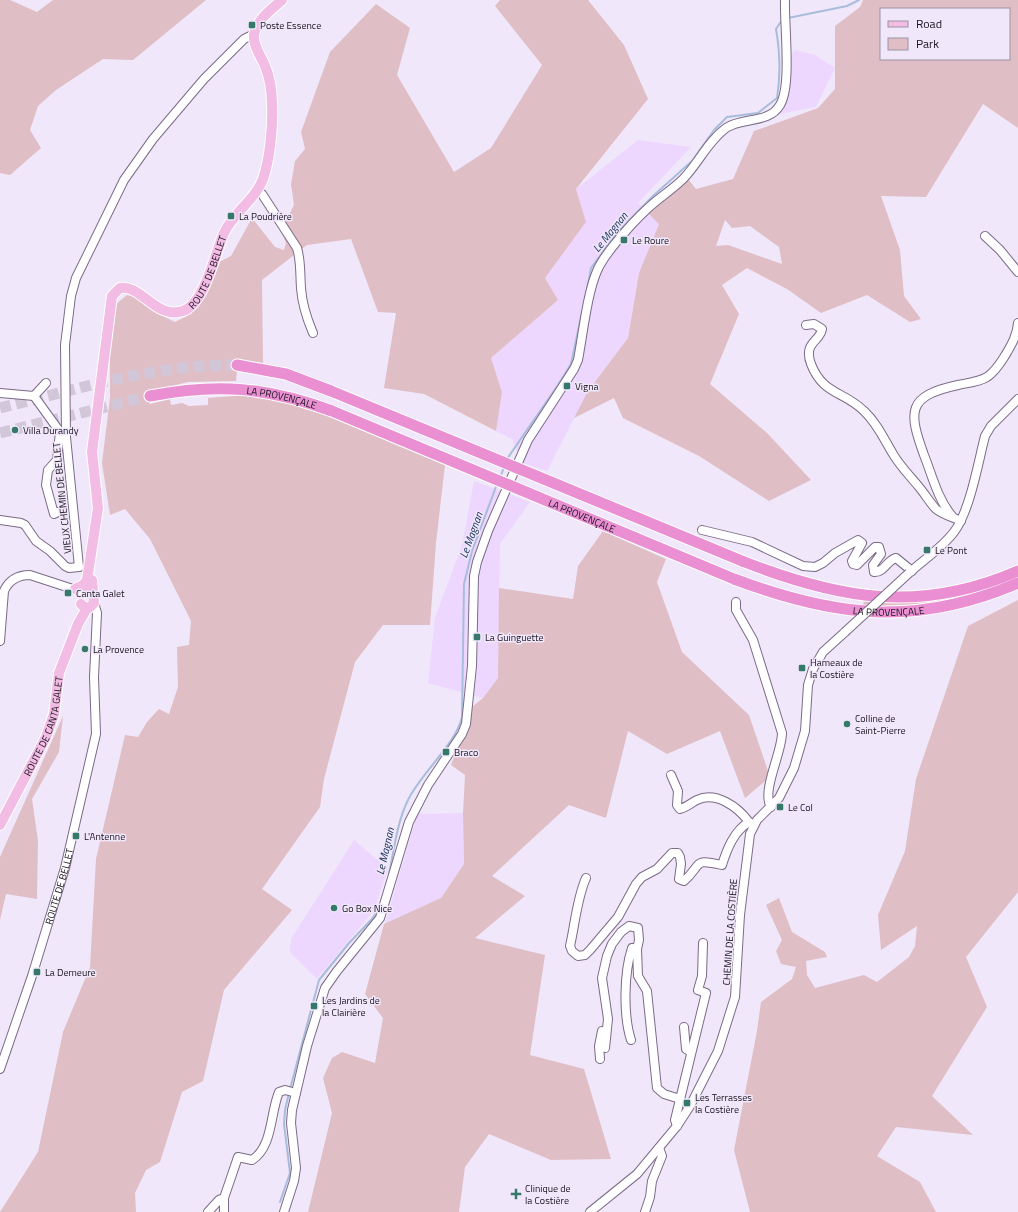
<svg xmlns="http://www.w3.org/2000/svg" width="1018" height="1212" font-family="'Titillium Web',sans-serif">
<style>
.built{fill:#edd7fe}
.green{fill:#e0bec5;fill-rule:evenodd}
.lines{fill:none;stroke-linecap:round;stroke-linejoin:round}
.stream{stroke:#a8bddb;stroke-width:2}
.highway-tunnel{stroke:#d1c7d9;stroke-width:11;stroke-dasharray:11 5.5;stroke-linecap:butt}
.minor-casing{stroke:#7b6b87;stroke-width:10}
.major-casing{stroke:#fff;stroke-width:12}
.highway-casing{stroke:#fff;stroke-width:13}
.minor{stroke:#fff;stroke-width:8}
.major{stroke:#f2bce4;stroke-width:10}
.highway{stroke:#e98fd2;stroke-width:11}
.minor-bridge-casing{stroke:#7b6b87;stroke-width:10;stroke-linecap:butt}
.highway-bridge-casing{stroke:#fff;stroke-width:13;stroke-linecap:butt}
.minor-bridge{stroke:#fff;stroke-width:8}
.highway-bridge{stroke:#e98fd2;stroke-width:11}
.poi-dot{fill:#35796b;stroke:#f1e7fa;stroke-width:1.5}
.labels{text-anchor:middle;dominant-baseline:central;stroke-width:3;stroke-linejoin:round;paint-order:stroke}
.poi-label{font-size:10px;fill:#1a141f;stroke:#f1e7fa;text-anchor:start}
.street-label{font-size:10px;fill:#1a141f;stroke:#f1e7fa}
.water-label{font-size:11px;font-style:italic;fill:#143057;stroke:#f1e7fa}
</style>
<rect width="100%" height="100%" fill="#f1e7fa"/>
<g class="built">
<polygon points="795,50 815,55 835,68 816,107 779,114 790,84 789,58"/>
<polygon points="638,140 691,147 638,203 659,223 639,273 628,338 588,391 547,471 522,463 512,439 496,431 502,392 491,358 558,300 545,278 586,222 576,189"/>
<polygon points="474,481 530,502 500,544 498,678 483,698 428,683 435,618 462,545"/>
<polygon points="463,813 464,864 441,898 385,924 417,814"/>
<polygon points="354,840 388,869 374,910 317,979 290,952 291,939"/>
</g>
<g class="green">
<polygon points="0,0 10,0 37,12 53,0 206,0 133,60 103,59 56,90 38,106 30,130 41,148 10,175 0,173"/>
<polygon points="500,0 588,0 624,45 648,99 576,189 586,222 545,278 558,300 491,358 502,392 496,431 424,394 384,388 396,313 378,312 351,239 307,245 262,280 263,363 236,359 234,363 237,371 236,381 188,382 148,392 147,398 150,404 170,399 171,405 182,403 189,406 208,405 208,398 246,395 277,400 297,406 330,417 445,465 436,543 430,625 383,625 355,662 324,779 320,807 262,889 292,910 224,990 203,1081 182,1092 160,1162 146,1170 135,1193 136,1212 0,1212 38,1152 63,1032 90,967 96,859 125,735 138,737 147,722 159,709 169,714 178,687 177,647 189,645 191,621 150,539 125,509 110,515 102,463 110,398 110,351 116,304 127,295 132,296 165,317 175,322 191,314 203,296 219,262 231,256 252,218 275,247 284,250 286,243 281,231 294,205 291,184 295,161 305,149 301,132 330,52 376,4 410,28 397,75 454,172 491,148 542,65 495,6"/>
<path d="M863,0h155v128l-35,-24 -57,93 -45,-1 19,54 4,46 17,23 -11,3 -43,-27 -46,18 -34,-24 -40,-21 -25,17 17,29 -29,70 57,49 44,47 -42,21 -70,-45 -76,-38 -9,-20 -40,20 14,-27 40,-53 11,-65 20,-49 -11,-11 40,-34 8,10 37,-10 21,-48 64,-23 17,-19v-63l25,-19zM881,9h128v50h-128zM725,220l7,8 18,-2 29,21 3,17 -54,-19 -12,1z"/>
<polygon points="603,531 666,559 657,582 682,652 749,715 770,777 745,798 720,731 667,754 628,731 606,818 569,805 492,876 525,896 475,938 545,955 530,1055 584,1069 611,1159 551,1160 489,1134 465,1167 459,1212 308,1212 332,1113 323,1078 332,1058 342,1052 375,1063 383,1018 365,994 384,924 441,898 464,864 463,813 465,775 451,765 472,707 483,698 498,678 499,588 573,599 578,566"/>
<path d="M1007,582c-53,21 -89,25 -145,24l3,-6 102,-7z"/>
<polygon points="1018,600 1018,892 966,957 987,1007 932,1096 973,1135 896,1127 877,1156 920,1182 936,1212 750,1212 734,1150 757,1031 761,1002 792,979 796,967 781,964 776,951 782,940 766,905 779,898 792,932 825,952 827,957 806,961 807,975 815,988 864,975 877,982 909,957 915,946 917,926 881,950 878,915 905,851 916,779 968,626"/>
<polygon points="63,716 59,752 32,799 38,841 37,899 6,894 0,920 0,857"/>
</g>
<g class="lines">
<g class="stream">
<polyline points="788,18 847,6 859,0"/>
<path d="M587,290l4,-22 25,-34 37,-38 39,-35 22,-31 13,-13 31,-4 19,-15c4,-24 3,-46 -1,-69l6,-9"/>
<polyline points="507,459 558,385 571,364 582,312"/>
<polyline points="500,478 504,467"/>
<path d="M389,874c5,-24 8,-52 19,-74 13,-27 48,-56 54,-83l2,-133 8,-33 25,-67"/>
<polyline points="290,1089 319,980 349,943 372,919 380,907"/>
<polyline points="280,1202 290,1173 284,1124 285,1110 289,1093"/>
</g>
<g class="highway-tunnel">
<path d="M0,408c78,-19 156,-44 237,-43"/>
<polyline points="0,433 150,396"/>
</g>
<defs>
<g id="minor">
<path d="M257,190l5,4 35,54c4,13 3,26 4,40 1,15 6,31 12,45"/>
<polyline points="985,236 1000,250 1018,272"/>
<path d="M806,325l8,-1 8,5c-2,13 -19,13 -11,35 12,31 33,27 53,47 13,12 20,28 29,43 7,12 17,22 26,33 6,7 11,16 17,22 7,6 17,8 25,12"/>
<polyline points="0,393 34,396 46,383"/>
<polyline points="34,396 60,432 57,460 48,470 46,485 54,514 58,512"/>
<path d="M952,516c-14,-16 -20,-41 -28,-61 -16,-44 -17,-59 34,-70 9,-2 21,-3 29,-8 9,-6 14,-15 19,-23 6,-10 11,-19 12,-31"/>
<polyline points="0,520 21,523 25,525 36,541 50,551 65,566 69,568 79,567"/>
<path d="M702,530l50,12 51,24 12,1 8,-4 12,-10 23,-13 4,3 -10,18 1,3 4,1 18,-18h4l2,7 -8,11 1,7c10,1 13,-12 22,-14l16,13"/>
<polyline points="79,567 66,437 65,345 71,296 76,278 124,180 153,139 204,79 244,39 254,34"/>
<path d="M909,573c14,-13 33,-25 45,-41 16,-21 24,-69 31,-96l6,-10 27,-27"/>
<path d="M736,602v8l17,30 29,93c0,20 -21,58 -11,74"/>
<path d="M0,641l4,-50c5,-11 14,-16 26,-16l49,16"/>
<path d="M671,775l7,16 -1,14 3,4c7,-2 11,-6 17,-9 19,-9 41,7 52,22"/>
<path d="M586,878c-9,20 -11,46 -16,68l2,5 6,5 7,-1 5,-5 28,-33 18,-33 6,-7 15,-8 15,-16h6l2,4 1,7 -2,15 5,2c19,-17 8,-23 38,-16 5,-16 12,-34 27,-43l5,3"/>
<polyline points="684,1027 686,1049 691,1052"/>
<path d="M631,1040c-8,-25 -7,-68 1,-92l5,1 1,27 9,15 10,97 7,6 16,5"/>
<polyline points="605,1048 608,1019 602,978 607,956 612,944 621,932 629,926 638,928 639,940 637,949"/>
<polyline points="600,1059 599,1046 602,1031"/>
<path id="s1" d="M0,1069l32,-93 33,-108 31,-134 -2,-57 3,-64 -3,-10"/>
<polyline points="677,1126 675,1120 706,993 698,990 702,976 703,943"/>
<polyline points="208,1212 219,1200 224,1198"/>
<path d="M224,1212v-14l14,-41 14,3c21,-13 18,-47 27,-68l6,-2 11,3"/>
<path d="M284,1212l10,-31 2,-13 -5,-45 1,-13 15,-64 18,-58 12,-17 43,-53 29,-96 19,-37 34,-51 4,-10 6,-58 2,-90 3,-14 11,-31 40,-91 46,-71 4,-9c5,-26 9,-66 19,-89 7,-17 35,-48 49,-61 11,-11 26,-20 37,-31 15,-15 25,-38 43,-51 16,-11 43,-4 54,-23 12,-19 4,-81 5,-105"/>
<polyline points="590,1212 637,1174 677,1126 690,1106 718,1051 735,997 740,915 750,834 757,820 779,798 794,768 805,731 808,685 813,669 823,652 845,632"/>
<polyline points="645,1212 650,1197 652,1181 662,1156 659,1148"/>
</g>
<g id="major">
<polyline points="75,589 83,585 87,580"/>
<path id="s2" d="M86,593l1,-13 11,-72 -6,-56 20,-156 8,-8c21,-4 36,32 63,23 22,-8 32,-58 41,-78 10,-21 31,-33 39,-54 7,-20 10,-53 9,-75 0,-13 -2,-26 -7,-38 -4,-10 -12,-20 -11,-31 2,-15 18,-26 28,-35"/>
<polyline points="81,604 84,607 89,608 94,603 92,580"/>
<path id="s3" d="M0,825l46,-88 8,-23 5,-41 19,-49 9,-16"/>
</g>
<g id="highway">
<polyline points="237,365 286,374 331,391"/>
<path id="s4" d="M150,396c68,-13 117,-9 182,15"/>
<path d="M742,561c97,38 177,53 276,10"/>
<path id="s5" d="M734,579c101,38 182,48 284,4"/>
</g>
</defs>
<use href="#minor" class="minor-casing"/>
<use href="#major" class="major-casing"/>
<use href="#highway" class="highway-casing"/>
<use href="#minor" class="minor"/>
<use href="#major" class="major"/>
<use href="#highway" class="highway"/>
<defs>
<polyline id="minor-bridge" points="845,632 909,573"/>
<g id="highway-bridge">
<polyline points="331,391 742,561"/>
<path id="s6" d="M332,411l402,168"/>
</g>
</defs>
<use href="#minor-bridge" class="minor-bridge-casing"/>
<use href="#highway-bridge" class="highway-bridge-casing"/>
<use href="#minor-bridge" class="minor-bridge"/>
<use href="#highway-bridge" class="highway-bridge"/>
</g>
<g class="poi-dot">
<rect x="248" y="21" width="8" height="8" rx="2"/>
<rect x="227" y="212" width="8" height="8" rx="2"/>
<rect x="620" y="236" width="8" height="8" rx="2"/>
<rect x="563" y="382" width="8" height="8" rx="2"/>
<circle cx="15" cy="430" r="4"/>
<rect x="923" y="546" width="8" height="8" rx="2"/>
<rect x="64" y="589" width="8" height="8" rx="2"/>
<rect x="473" y="633" width="8" height="8" rx="2"/>
<circle cx="85" cy="649" r="4"/>
<rect x="798" y="664" width="8" height="8" rx="2"/>
<circle cx="847" cy="724" r="4"/>
<rect x="442" y="748" width="8" height="8" rx="2"/>
<rect x="776" y="803" width="8" height="8" rx="2"/>
<rect x="72" y="832" width="8" height="8" rx="2"/>
<circle cx="334" cy="908" r="4"/>
<rect x="33" y="968" width="8" height="8" rx="2"/>
<rect x="310" y="1002" width="8" height="8" rx="2"/>
<rect x="683" y="1099" width="8" height="8" rx="2"/>
<path d="M514 1188h4v4h4v4h-4v4h-4v-4h-4v-4h4z"/>
</g>
<g class="labels">
<g class="poi-label">
<text x="260" y="25">Poste Essence</text>
<text x="239" y="216">La Poudrière</text>
<text x="632" y="240">Le Roure</text>
<text x="575" y="386">Vigna</text>
<text x="23" y="430">Villa Durandy</text>
<text x="935" y="550">Le Pont</text>
<text x="76" y="593">Canta Galet</text>
<text x="485" y="637">La Guinguette</text>
<text x="93" y="649">La Provence</text>
<text x="810" y="662">Hameaux de<tspan x="810" dy="12">la Costière</tspan></text>
<text x="855" y="718">Colline de<tspan x="855" dy="12">Saint-Pierre</tspan></text>
<text x="454" y="752">Braco</text>
<text x="788" y="807">Le Col</text>
<text x="84" y="836">L'Antenne</text>
<text x="342" y="908">Go Box Nice</text>
<text x="45" y="972">La Demeure</text>
<text x="322" y="1000">Les Jardins de<tspan x="322" dy="12">la Clairière</tspan></text>
<text x="695" y="1097">Les Terrasses<tspan x="695" dy="12">la Costière</tspan></text>
<text x="525" y="1188">Clinique de<tspan x="525" dy="12">la Costière</tspan></text>
</g>
<g class="street-label">
<text stroke="none"><textPath href="#s2" startOffset="428">ROUTE DE BELLET</textPath></text>
<text stroke="none"><textPath href="#s4" startOffset="133">LA PROVENÇALE</textPath></text>
<text transform="translate(62 498) rotate(-96)">VIEUX CHEMIN DE BELLET</text>
<text stroke="none"><textPath href="#s6" startOffset="271">LA PROVENÇALE</textPath></text>
<text stroke="none"><textPath href="#s5" startOffset="159">LA PROVENÇALE</textPath></text>
<text stroke="none"><textPath href="#s3" startOffset="109">ROUTE DE CANTA GALET</textPath></text>
<text stroke="none"><textPath href="#s1" startOffset="192">ROUTE DE BELLET</textPath></text>
<text transform="translate(730 932) rotate(-86)">CHEMIN DE LA COSTIÈRE</text>
</g>
<g class="water-label">
<text transform="translate(610 232) rotate(-51)">Le Magnan</text>
<text transform="translate(471 535) rotate(-70)">Le Magnan</text>
<text transform="translate(385 851) rotate(-77)">Le Magnan</text>
</g>
</g>
<rect x="880" y="8" width="130" height="52" fill="#f1e7fa" stroke="#9b93a2"/>
<rect x="888" y="21" width="20" height="6" fill="#f2bce4" stroke="#9b93a2"/>
<text x="916" y="28" font-size="12" fill="#1a141f">Road</text>
<rect x="888" y="38" width="20" height="12" fill="#e0bec5" stroke="#9b93a2"/>
<text x="916" y="48" font-size="12" fill="#1a141f">Park</text>
</svg>
